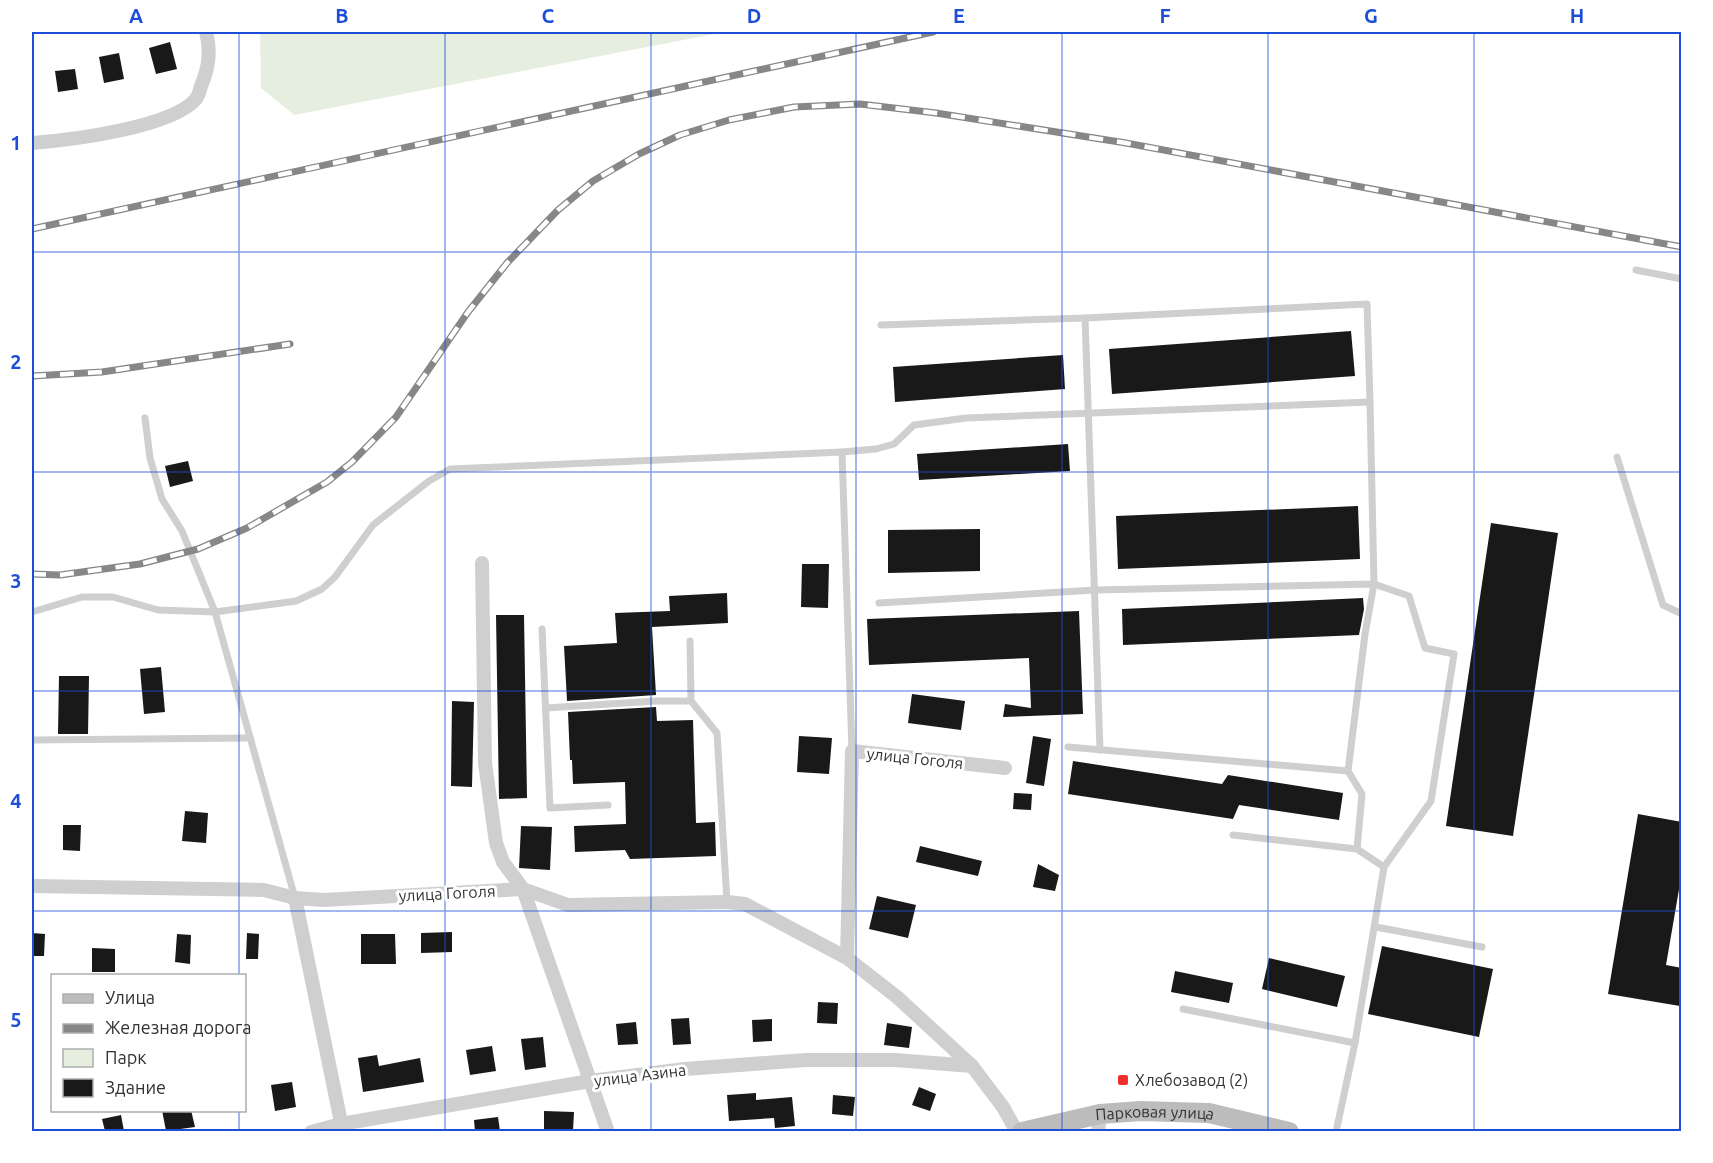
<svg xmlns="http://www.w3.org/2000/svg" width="1713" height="1163" font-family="Ubuntu,sans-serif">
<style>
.green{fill:#e6efdf}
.building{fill:#191919}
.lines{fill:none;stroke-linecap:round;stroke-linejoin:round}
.service{stroke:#cfcfcf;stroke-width:7}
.minor{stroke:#cfcfcf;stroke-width:14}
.secondary{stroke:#bcbcbc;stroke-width:20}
.rail-casing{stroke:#878787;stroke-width:7}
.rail{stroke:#fff;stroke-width:4.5;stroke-dasharray:14;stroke-linecap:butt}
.grid{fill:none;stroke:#1d4ed8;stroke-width:1.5;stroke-opacity:0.55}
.poi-dot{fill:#f0302c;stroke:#fff;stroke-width:2}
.labels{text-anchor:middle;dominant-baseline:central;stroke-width:6;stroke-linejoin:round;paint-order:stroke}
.street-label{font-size:16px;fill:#323232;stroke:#fff}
.poi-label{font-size:16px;fill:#323232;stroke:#fff;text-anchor:start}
.neatline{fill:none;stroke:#1d4ed8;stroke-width:2}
.grid-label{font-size:20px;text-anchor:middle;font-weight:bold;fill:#1d4ed8}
</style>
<rect width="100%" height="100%" fill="#fff"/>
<polygon class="green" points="260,32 725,32 294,115 261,88"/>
<g class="building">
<polygon points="170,42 177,69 156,74 149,48"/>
<polygon points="119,53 124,79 104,83 99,57"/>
<polygon points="75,69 78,89 58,92 55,71"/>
<polygon points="1351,331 1355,376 1112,394 1109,349"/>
<polygon points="1063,355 1065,389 895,402 893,367"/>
<polygon points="1068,444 1070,471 919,480 917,454"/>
<polygon points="188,461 193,481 170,487 165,466"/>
<polygon points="1358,506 1360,559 1118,569 1116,516"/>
<polygon points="1491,523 1558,533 1513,836 1446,826"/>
<polygon points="980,529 980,571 888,573 888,530"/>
<polygon points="802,564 829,564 828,608 801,607"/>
<polygon points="727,593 728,623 652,627 656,695 567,701 564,646 617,643 615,613 670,611 669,596"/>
<polygon points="1363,598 1364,609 1359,635 1123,645 1122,609"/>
<polygon points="1079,611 1083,714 1003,717 1005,704 1031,708 1029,658 869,665 867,619"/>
<polygon points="496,615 524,615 527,798 499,799"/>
<polygon points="161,667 165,712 144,714 140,669"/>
<polygon points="59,676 89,676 88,734 58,734"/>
<polygon points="912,694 965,701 961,730 908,723"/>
<polygon points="452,701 474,702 472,787 451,786"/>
<polygon points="656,707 657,721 693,720 696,823 715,822 716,856 630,859 625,850 575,852 574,826 626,824 625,782 573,784 572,760 570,760 568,712"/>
<polygon points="799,736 832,738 829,774 797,772"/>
<polygon points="1033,736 1051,739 1044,786 1026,783"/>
<polygon points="1073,761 1222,784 1228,775 1343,793 1339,820 1239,805 1233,819 1068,794"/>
<polygon points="1014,793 1032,794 1031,810 1013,809"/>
<polygon points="185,811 208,813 206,843 182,841"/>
<polygon points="1638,814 1682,822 1682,872 1666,965 1682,968 1680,1006 1608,994"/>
<polygon points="63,825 81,825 80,851 63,850"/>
<polygon points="521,826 552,827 550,870 519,868"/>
<polygon points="920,846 982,861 978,876 916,862"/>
<polygon points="1038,864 1059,875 1055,891 1033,887"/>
<polygon points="877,896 916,905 908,938 869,929"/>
<polygon points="452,932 452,952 421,953 421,933"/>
<polygon points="32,933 45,934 44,956 32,956"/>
<polygon points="247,933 259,934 258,959 246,959"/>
<polygon points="177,934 191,935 190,964 175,962"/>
<polygon points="361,934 395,934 396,964 361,964"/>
<polygon points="1382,946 1493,969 1479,1037 1368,1014"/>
<polygon points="92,948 115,949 115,972 92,972"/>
<polygon points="1269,958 1345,976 1337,1007 1262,989"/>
<polygon points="1175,971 1233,983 1229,1003 1171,992"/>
<polygon points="818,1002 838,1003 837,1024 817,1023"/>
<polygon points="689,1018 691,1044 673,1045 671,1019"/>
<polygon points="772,1019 772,1041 753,1042 752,1020"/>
<polygon points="636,1022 638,1044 618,1045 616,1024"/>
<polygon points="887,1023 912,1027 909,1048 884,1045"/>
<polygon points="543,1037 546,1067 525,1070 521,1039"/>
<polygon points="492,1046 496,1071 470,1075 466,1050"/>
<polygon points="377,1055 379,1066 420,1058 424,1082 363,1092 358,1058"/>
<polygon points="292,1082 296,1107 275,1111 271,1085"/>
<polygon points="919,1087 936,1094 930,1111 912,1105"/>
<polygon points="756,1093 756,1100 792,1097 795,1126 775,1128 774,1118 729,1121 727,1095"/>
<polygon points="833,1095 855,1097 853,1116 832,1114"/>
<polygon points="162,1110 191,1110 195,1127 166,1131"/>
<polygon points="544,1111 574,1112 573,1131 544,1131"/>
<polygon points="121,1115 124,1131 105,1131 102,1119"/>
<polygon points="498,1117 500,1131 475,1131 474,1120"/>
</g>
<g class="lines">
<g class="service">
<polyline points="1636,270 1682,279"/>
<polyline points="1085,318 1100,750"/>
<polyline points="881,325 1085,318 1367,304 1370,402"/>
<polyline points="145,418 150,458 162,499 182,531 215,612 295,898"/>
<polyline points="842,452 876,449 894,444 914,425 966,418 1370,402 1374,584 1365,634 1348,771 1362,794 1357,849 1384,867 1355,1043 1336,1132"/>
<polyline points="1617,457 1663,605 1682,614"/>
<polyline points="879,603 1095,590 1374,584 1409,596 1425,648 1454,654 1431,801 1384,867"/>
<polyline points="32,612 82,597 113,597 158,610 215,612 296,601 322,589 335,577 373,525 429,481 450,469 842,452 852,751"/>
<polyline points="542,629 550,808 608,805"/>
<polyline points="690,641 691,701 717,733 727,902"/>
<polyline points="546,708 656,701 691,701"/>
<polyline points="32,740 249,738"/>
<polyline points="1068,747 1348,771"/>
<polyline points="1233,835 1357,849"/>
<polyline points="1376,927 1482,947"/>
<polyline points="1183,1009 1355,1043"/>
</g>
<g class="minor">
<path d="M32,143c38,-3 139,-15 164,-44 2,-3 4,-9 5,-13 8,-19 10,-35 5,-54"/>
<polyline points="482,563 485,763 496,843 503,862 523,889 608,1132"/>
<polyline points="32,886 264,890 295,898 324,900 523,889 568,905 727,902 745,904 847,958 897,997 972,1066 1003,1107 1017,1132"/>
<polyline points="295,898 343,1132"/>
<polyline points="847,958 852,751 1005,768"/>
<polyline points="311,1132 341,1124 590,1081 685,1069 806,1060 895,1060 972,1066"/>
<polyline points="1098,1132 1100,1114"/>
</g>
<path class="secondary" id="s1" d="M1022,1132l78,-18 41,-3 68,2 80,19"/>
<defs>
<g id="rail">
<polyline points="32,229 933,32"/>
<polyline points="32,376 102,372 290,344"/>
<polyline points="32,574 60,575 140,564 198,549 247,528 327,482 352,462 396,417 468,312 507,263 558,210 593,181 639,154 680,135 729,120 794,107 860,104 936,113 1126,143 1682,247"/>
</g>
</defs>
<use href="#rail" class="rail-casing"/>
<use href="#rail" class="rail"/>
</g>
<path class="grid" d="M239,32v944M445,32v1100M651,32v1100M856,32v1100M1062,32v1100M1268,32v1100M1474,32v1100M32,252h1650M32,472h1650M32,691h1650M32,911h1650M239,1110v22"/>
<rect class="poi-dot" x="1117" y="1074" width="12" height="12" rx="3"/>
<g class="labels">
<g class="street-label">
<text transform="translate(915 758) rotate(6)">улица Гоголя</text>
<text transform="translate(447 893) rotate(-3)">улица Гоголя</text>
<text transform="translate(640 1075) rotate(-7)">улица Азина</text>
<text stroke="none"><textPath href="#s1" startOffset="135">Парковая улица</textPath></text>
</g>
<g class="poi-label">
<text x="1135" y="1080">Хлебозавод (2)</text>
</g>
</g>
<rect width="1713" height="1163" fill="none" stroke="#ffffff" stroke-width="66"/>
<rect x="51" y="974" width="195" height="138" fill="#ffffff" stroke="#adadad" stroke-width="1.5"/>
<rect x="63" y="994" width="30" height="9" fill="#bcbcbc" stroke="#adadad" stroke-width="1.5"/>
<text x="105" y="1004" font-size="18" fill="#323232">Улица</text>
<rect x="63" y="1024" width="30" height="9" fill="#878787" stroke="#adadad" stroke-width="1.5"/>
<text x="105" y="1034" font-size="18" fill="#323232">Железная дорога</text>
<rect x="63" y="1049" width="30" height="18" fill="#e6efdf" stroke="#adadad" stroke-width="1.5"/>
<text x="105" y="1064" font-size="18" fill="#323232">Парк</text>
<rect x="63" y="1079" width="30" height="18" fill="#191919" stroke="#adadad" stroke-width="1.5"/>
<text x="105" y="1094" font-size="18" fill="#323232">Здание</text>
<rect x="33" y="33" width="1647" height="1097" class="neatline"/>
<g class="grid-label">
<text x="136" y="23">A</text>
<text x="342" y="23">B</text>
<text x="548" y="23">C</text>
<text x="754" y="23">D</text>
<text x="959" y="23">E</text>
<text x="1165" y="23">F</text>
<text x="1371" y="23">G</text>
<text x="1577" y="23">H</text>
<text x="16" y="150">1</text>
<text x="16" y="369">2</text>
<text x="16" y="588">3</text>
<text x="16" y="808">4</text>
<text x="16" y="1027">5</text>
</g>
</svg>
